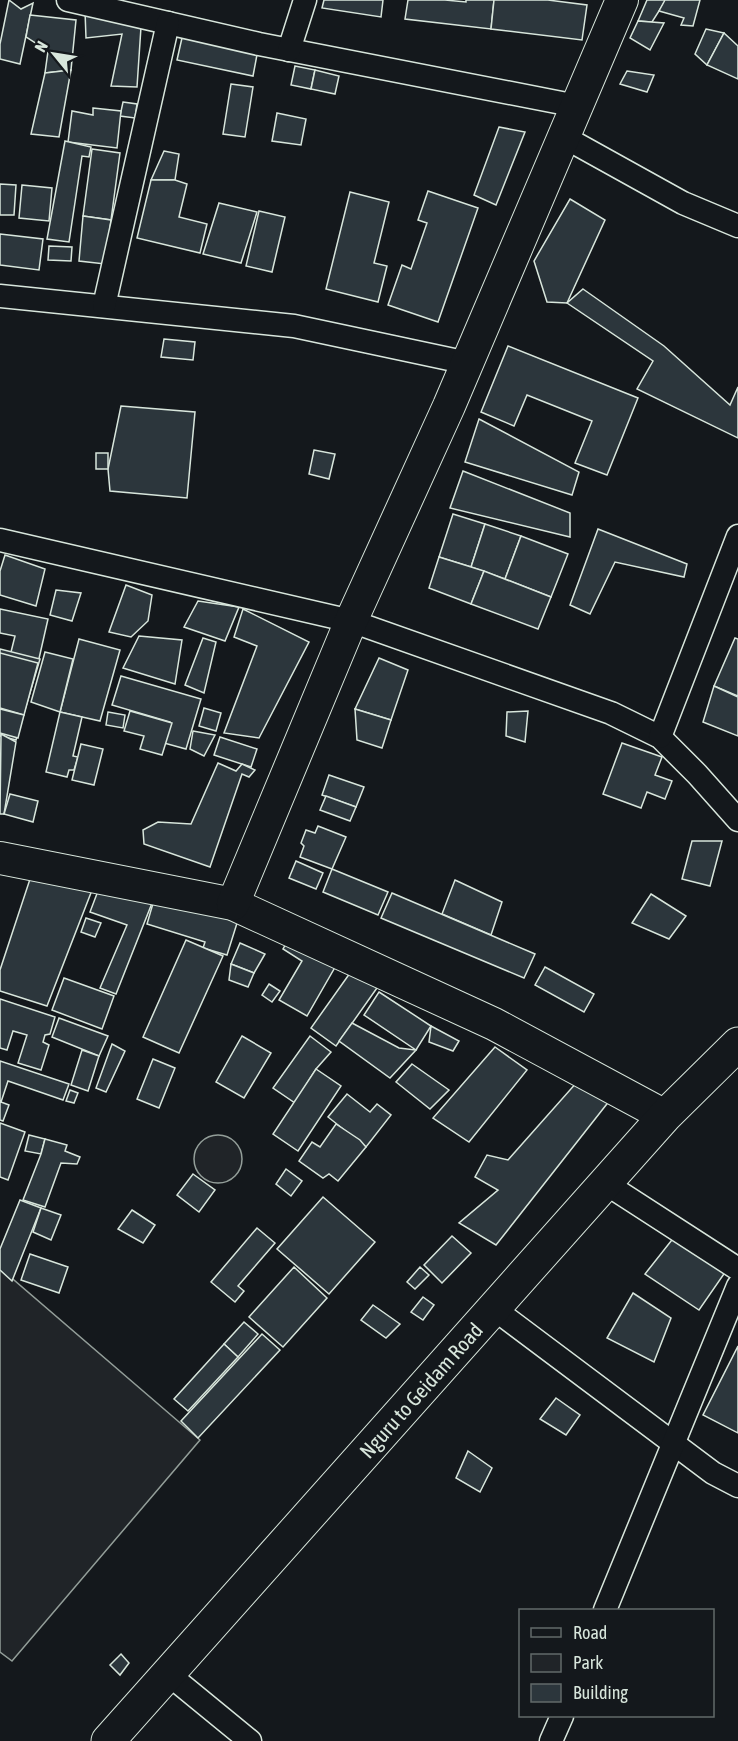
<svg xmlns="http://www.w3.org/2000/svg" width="738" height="1741" font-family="'Asap Condensed',sans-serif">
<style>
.green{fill:#202428;stroke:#939e99;stroke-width:1.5}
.building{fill:#2c363c;stroke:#d8e6dc;stroke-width:1.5}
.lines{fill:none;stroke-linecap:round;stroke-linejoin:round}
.street-casing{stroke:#d8e6dc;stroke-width:25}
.secondary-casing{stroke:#d8e6dc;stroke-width:34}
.primary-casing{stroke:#d8e6dc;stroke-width:35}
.street{stroke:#14181c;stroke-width:22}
.secondary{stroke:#14181c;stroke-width:32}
.primary{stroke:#14181c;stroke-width:33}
.labels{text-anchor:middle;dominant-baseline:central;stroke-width:4.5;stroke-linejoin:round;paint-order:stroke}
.street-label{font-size:21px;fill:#d8e6dc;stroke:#14181c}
</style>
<rect width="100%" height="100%" fill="#14181c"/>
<g class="green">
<circle cx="218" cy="1159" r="24"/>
<polygon points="0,1268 200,1440 12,1661 0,1652"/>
</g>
<g class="building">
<polygon points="9,0 21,9 33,3 20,64 0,59 0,44"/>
<polygon points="324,0 383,0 381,17 322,8"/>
<polygon points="408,0 445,0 466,2 466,0 494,0 491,29 405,19"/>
<polygon points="494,0 548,0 587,5 582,40 491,29"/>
<polygon points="647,0 666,0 652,22 638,21"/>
<polygon points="665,0 700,0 693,26 681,25 684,18 659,11"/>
<polygon points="85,11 141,27 137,87 111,86 122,34 86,38"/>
<polygon points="30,15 76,20 71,70 45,73 48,51 26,37"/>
<polygon points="638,21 664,23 650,50 630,38"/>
<polygon points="184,29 259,44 253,76 177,60"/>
<polygon points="706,29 724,33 707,65 695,54"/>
<polygon points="724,33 738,46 738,79 707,65"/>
<polygon points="295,66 315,70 311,89 291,85"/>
<polygon points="71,70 59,137 31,134 45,73"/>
<polygon points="315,70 339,76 335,94 311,89"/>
<polygon points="627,71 654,75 647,92 620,84"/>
<polygon points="231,84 253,87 245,137 223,134"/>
<polygon points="123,102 137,104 135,118 120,116"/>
<polygon points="93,108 121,111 117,148 68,142 72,111 93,115"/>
<polygon points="277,113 306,119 301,145 272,141"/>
<polygon points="499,127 525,132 496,205 474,195"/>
<polygon points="65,141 91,147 89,157 82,156 69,242 47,239"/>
<polygon points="92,149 120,153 111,220 83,216"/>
<polygon points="164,151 179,154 175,180 151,180"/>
<polygon points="151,180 175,180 187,184 179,217 207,224 200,253 137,238"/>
<polygon points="0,184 16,185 14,215 0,215"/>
<polygon points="22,185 52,188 49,221 19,218"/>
<polygon points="428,191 478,208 438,322 388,305 402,265 411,269 427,223 418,220"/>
<polygon points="350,192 389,202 374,263 387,266 378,302 326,289"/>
<polygon points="570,199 605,220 567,303 547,302 534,261"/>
<polygon points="219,203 257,212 241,263 203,254"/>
<polygon points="259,211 285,217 272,272 246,266"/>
<polygon points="83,216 111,220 105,264 79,261"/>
<polygon points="0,234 43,239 39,270 0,265"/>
<polygon points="49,246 72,247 71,261 48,260"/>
<polygon points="583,289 664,346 730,405 738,387 738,438 637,389 653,361 567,303"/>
<polygon points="164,339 195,342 193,360 161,357"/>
<polygon points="508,346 638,398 607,475 575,463 592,421 527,395 514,426 481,412"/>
<polygon points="121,406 195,412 187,498 110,491 108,469"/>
<polygon points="479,419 579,472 572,495 465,462"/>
<polygon points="314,450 335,454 329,479 309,474"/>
<rect x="96" y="453" width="12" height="16"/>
<polygon points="463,471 570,513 570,537 450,508"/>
<polygon points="453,514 485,524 471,567 439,557"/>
<polygon points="485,524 521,536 505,579 471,567"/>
<polygon points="598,529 687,564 684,577 615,562 590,614 570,605"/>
<polygon points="521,536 568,554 551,597 505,579"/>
<polygon points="5,555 45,569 36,606 0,595 0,571"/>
<polygon points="439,557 484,571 471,604 429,588"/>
<polygon points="484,571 551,597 538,629 471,604"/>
<polygon points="126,585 152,595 148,621 131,637 109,632"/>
<polygon points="56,590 81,593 72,621 50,615"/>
<polygon points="198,601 239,607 225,641 184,627"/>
<polygon points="0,609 48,619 38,663 10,656 15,636 0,633"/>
<polygon points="243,609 309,642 259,738 224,733 257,646 234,637"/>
<polygon points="139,636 182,640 175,684 123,668"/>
<polygon points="203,638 216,642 204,693 185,685"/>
<polygon points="735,638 738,639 738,696 714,686"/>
<polygon points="79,639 120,650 100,721 60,712"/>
<polygon points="0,649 40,659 16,740 0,736"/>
<polygon points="45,652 73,659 60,712 31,702"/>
<polygon points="0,653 38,663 24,715 0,708"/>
<polygon points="379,658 408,670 391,720 355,709"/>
<polygon points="121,676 201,699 186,749 164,743 170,722 112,705"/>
<polygon points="714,686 738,697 738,736 703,722"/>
<polygon points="204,708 221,713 216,731 199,726"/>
<polygon points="0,709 24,715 18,738 0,733"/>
<polygon points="355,709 391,720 382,748 357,740"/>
<polygon points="130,711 172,723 162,755 140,749 144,736 124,731"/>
<polygon points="528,711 525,742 506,736 507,712"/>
<polygon points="60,712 82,717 73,756 78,757 74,770 69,770 67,777 46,772"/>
<polygon points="108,712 125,715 123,728 106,725"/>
<polygon points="193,731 215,735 204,756 190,749"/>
<polygon points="1,734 16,742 4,814 0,814"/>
<polygon points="220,737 257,749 251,767 214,755"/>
<polygon points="622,743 662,757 655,775 672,781 665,799 647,792 641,808 603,794"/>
<polygon points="81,744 103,749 94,785 72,780"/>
<polygon points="218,763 236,771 242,764 255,770 249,777 242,774 210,867 144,844 143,830 158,822 191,824"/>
<polygon points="329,775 364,787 356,807 322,795"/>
<polygon points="10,794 38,801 33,822 4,814"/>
<polygon points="326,796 356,807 350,821 320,810"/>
<polygon points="318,826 346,837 332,869 300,857 304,846 301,843 306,830 315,833"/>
<polygon points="692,841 722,841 710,886 682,879"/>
<polygon points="296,861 323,873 316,889 289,878"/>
<polygon points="332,869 388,892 378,915 323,892"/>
<polygon points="32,873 94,885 47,1006 0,991 0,970"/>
<polygon points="455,880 502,902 491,935 442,914"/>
<polygon points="101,883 156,893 116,994 100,988 127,925 90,912"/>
<polygon points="156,893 238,920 227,955 203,948 205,942 147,924"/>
<polygon points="392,893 535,954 524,978 381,918"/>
<polygon points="651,894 686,916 669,939 632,923"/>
<polygon points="86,918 101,923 95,937 81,932"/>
<polygon points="291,935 338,962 307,1016 279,1000 302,961 283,949"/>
<polygon points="186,940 223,956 179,1053 143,1037"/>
<polygon points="240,943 265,954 254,973 231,964"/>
<polygon points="231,964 254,973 248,987 229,980"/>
<polygon points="355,966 384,978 336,1046 311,1028"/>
<polygon points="545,967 594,994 584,1012 535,985"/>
<polygon points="64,978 114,996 102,1029 52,1010"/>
<polygon points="269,984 280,991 272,1002 262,995"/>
<polygon points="379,992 431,1026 416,1050 364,1015"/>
<polygon points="0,999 55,1017 50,1034 45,1035 43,1042 49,1045 41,1070 18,1063 27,1035 13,1031 7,1050 0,1048"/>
<polygon points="59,1018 108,1036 99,1056 52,1037"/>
<polygon points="352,1023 399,1048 416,1050 390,1078 339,1041"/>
<polygon points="431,1026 459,1041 453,1051 429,1042"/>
<polygon points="242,1036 271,1053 244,1098 216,1082"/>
<polygon points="310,1036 331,1052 316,1069 295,1103 273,1088"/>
<polygon points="112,1044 125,1051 106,1092 96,1088"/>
<polygon points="495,1047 527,1070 469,1142 433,1118"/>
<polygon points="82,1050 99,1056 88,1091 71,1085"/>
<polygon points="153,1059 175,1068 159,1108 137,1099"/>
<polygon points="0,1061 69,1084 63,1100 8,1081 1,1102 9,1105 3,1121 0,1120"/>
<polygon points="412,1064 449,1090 430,1109 396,1082"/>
<polygon points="316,1069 341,1086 298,1151 273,1134"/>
<polygon points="585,1073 610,1100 496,1245 459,1223 498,1190 475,1177 487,1155 508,1160"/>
<polygon points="70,1090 78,1093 74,1103 66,1101"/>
<polygon points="347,1094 370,1112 377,1104 391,1115 366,1147 328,1117"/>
<polygon points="0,1123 25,1132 8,1180 0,1177"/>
<polygon points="336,1124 360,1140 366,1147 338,1181 329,1174 323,1178 299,1161 312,1142 320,1147"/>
<polygon points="29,1135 45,1139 41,1154 25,1151"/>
<polygon points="45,1139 67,1145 65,1151 80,1157 77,1164 61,1163 45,1207 23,1200 41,1154"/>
<polygon points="286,1169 302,1181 291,1196 276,1184"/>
<polygon points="193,1174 215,1190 199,1212 177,1195"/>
<polygon points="323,1197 375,1242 329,1294 277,1249"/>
<polygon points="20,1200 41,1208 12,1281 0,1270 0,1249"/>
<polygon points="41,1208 61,1215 51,1240 33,1232"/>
<polygon points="132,1210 155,1225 143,1243 118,1229"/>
<polygon points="257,1228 275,1243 238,1286 244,1291 235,1302 211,1282"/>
<polygon points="452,1236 471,1253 442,1283 424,1265"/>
<polygon points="675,1236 726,1271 699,1310 645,1274"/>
<polygon points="30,1254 68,1267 59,1293 21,1280"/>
<polygon points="294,1267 327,1298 283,1347 249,1317"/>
<polygon points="420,1267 429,1275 415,1289 407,1282"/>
<polygon points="633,1293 671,1318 654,1362 607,1338"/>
<polygon points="423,1297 434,1305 423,1320 411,1312"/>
<polygon points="373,1305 400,1324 386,1338 361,1320"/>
<polygon points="244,1322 258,1334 238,1357 224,1344"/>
<polygon points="262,1334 280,1350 198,1438 181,1421"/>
<polygon points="224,1344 238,1357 188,1411 174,1399"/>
<polygon points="738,1346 738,1433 703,1415"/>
<polygon points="556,1398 580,1415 566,1435 540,1419"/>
<polygon points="468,1451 492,1468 480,1492 456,1478"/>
<polygon points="121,1654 129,1663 120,1675 110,1665"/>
</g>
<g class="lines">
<defs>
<g id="street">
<polyline points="68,0 259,44 577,106"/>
<polyline points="289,50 305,0"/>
<polyline points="564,137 683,203 738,226"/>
<polyline points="0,296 294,326 468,363"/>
<polyline points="104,306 168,23"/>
<polyline points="0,540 351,621 611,713 660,737 697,774 738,820"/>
<polyline points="660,737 738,536"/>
<polyline points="605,1183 738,1269"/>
<polyline points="493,1308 713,1473 738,1486"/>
<polyline points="605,1610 738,1286"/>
<polyline points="167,1673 250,1741"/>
<polyline points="551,1741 562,1716"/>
</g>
<g id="secondary">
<polyline points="0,858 233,904 494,1024 665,1116"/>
<polyline points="233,904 351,621 449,406 622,0"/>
</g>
<g id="primary">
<path id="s1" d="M108,1741l557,-625 73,-72"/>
</g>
</defs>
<use href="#street" class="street-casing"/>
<use href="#secondary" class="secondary-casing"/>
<use href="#primary" class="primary-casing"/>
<use href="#street" class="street"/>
<use href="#secondary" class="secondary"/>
<use href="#primary" class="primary"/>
</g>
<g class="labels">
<g class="street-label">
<text stroke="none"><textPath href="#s1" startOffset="470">Nguru to Geidam Road</textPath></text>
</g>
</g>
<rect x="519" y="1609" width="195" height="108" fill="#14181c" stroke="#626a69" stroke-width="1.5"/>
<rect x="531" y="1628" width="30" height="9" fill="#14181c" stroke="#626a69" stroke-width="1.5"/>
<text x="573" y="1639" font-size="18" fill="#d8e6dc">Road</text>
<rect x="531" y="1654" width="30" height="18" fill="#202428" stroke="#626a69" stroke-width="1.5"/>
<text x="573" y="1669" font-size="18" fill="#d8e6dc">Park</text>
<rect x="531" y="1684" width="30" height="18" fill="#2c363c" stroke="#626a69" stroke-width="1.5"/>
<text x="573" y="1699" font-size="18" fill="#d8e6dc">Building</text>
<g transform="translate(54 54) rotate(300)" stroke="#14181c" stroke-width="4.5" paint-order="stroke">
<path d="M0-4.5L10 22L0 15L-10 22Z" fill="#d8e6dc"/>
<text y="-9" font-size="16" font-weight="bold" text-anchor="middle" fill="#d8e6dc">N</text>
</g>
</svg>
